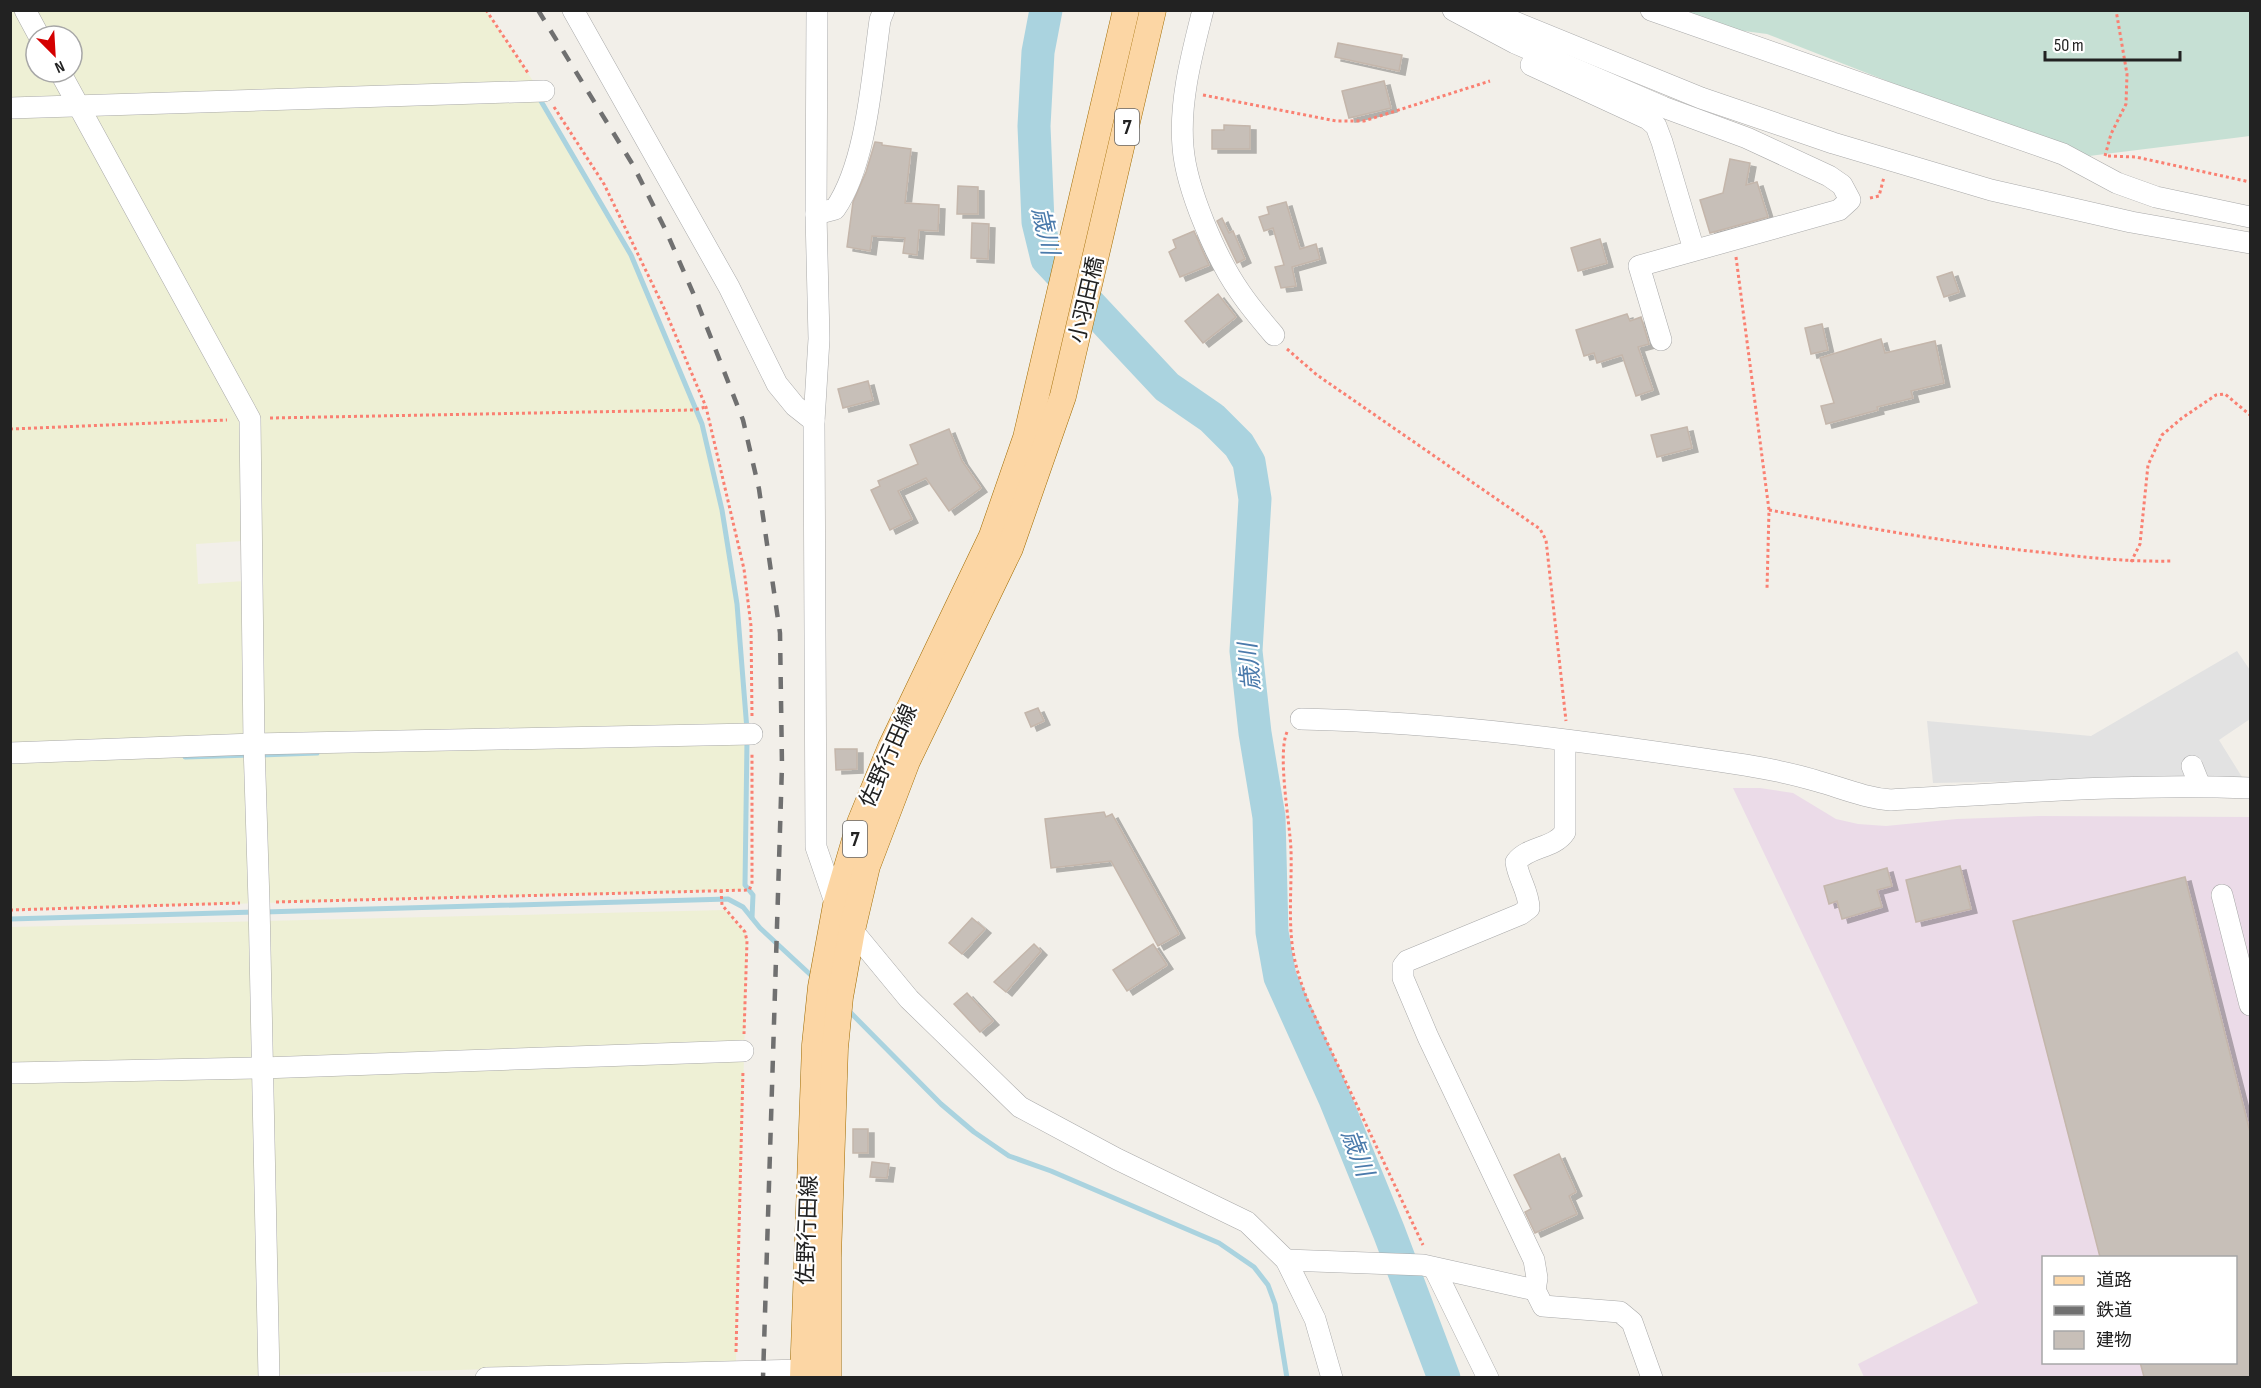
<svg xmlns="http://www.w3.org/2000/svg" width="2261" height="1388" font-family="'Sofia Sans Condensed','Noto Sans JP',sans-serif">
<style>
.industrial{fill:#ebdbe8;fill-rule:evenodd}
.farmland{fill:#eef0d5;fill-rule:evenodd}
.wetland{fill:#c6e0d4}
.parking{fill:#e2e2e2}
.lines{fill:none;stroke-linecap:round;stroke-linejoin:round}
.stream{stroke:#aad3df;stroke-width:5}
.river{stroke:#aad3df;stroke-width:33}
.building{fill:#c7bfb8;stroke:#c4b6ab;stroke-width:1.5;filter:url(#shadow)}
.minor-casing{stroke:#a9a9a9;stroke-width:22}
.major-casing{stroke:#a06b00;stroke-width:27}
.path{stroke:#fa8072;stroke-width:3;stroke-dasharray:3 3;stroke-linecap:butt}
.minor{stroke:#fff;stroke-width:21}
.major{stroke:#fcd6a4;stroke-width:26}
.rail{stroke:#707070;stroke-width:4.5;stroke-dasharray:12 12;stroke-linecap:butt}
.labels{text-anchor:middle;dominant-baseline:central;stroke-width:4.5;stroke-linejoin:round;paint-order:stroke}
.shield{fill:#fff;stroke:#646464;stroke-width:1.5}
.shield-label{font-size:21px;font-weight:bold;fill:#222}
.street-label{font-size:22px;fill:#222;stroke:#fff}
.water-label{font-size:24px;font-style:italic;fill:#4a7aab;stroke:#fff}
</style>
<defs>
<filter id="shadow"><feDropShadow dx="6" dy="4" stdDeviation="0" flood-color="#0004"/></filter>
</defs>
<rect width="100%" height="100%" fill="#f2efe9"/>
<path class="industrial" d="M1733,788h27l33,5 43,26 22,5 28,2 71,-7 83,-3 210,1v560h-386l-6,-13 120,-61zM2044,1258h192v104h-192z"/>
<g class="farmland">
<path d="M10,11h476l47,70 -1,7 57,92 42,75 71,169 20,86 15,94 10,112 -2,169 -2,5 -732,20zM36,36h36v36h-36zM243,541l2,40 -47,3 -2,-40z"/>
<polygon points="725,910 745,932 747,941 736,1362 283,1375 11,1377 10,927"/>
</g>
<polygon class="wetland" points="1663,11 2250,11 2250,136 2081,157 1767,34 1721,28"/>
<polygon class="parking" points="2237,651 2250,670 2250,719 2219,740 2242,777 1933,783 1927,721 2091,736"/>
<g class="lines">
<g class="stream">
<polyline points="538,96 631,255 702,424 722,510 737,604 747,730"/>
<polyline points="747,740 745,885 753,895 752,918"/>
<polyline points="260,755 317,753"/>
<polyline points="185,757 251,755"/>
<polyline points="264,912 728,899 743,907 760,928 814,978"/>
<polyline points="10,919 255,912"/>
<polyline points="847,1009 941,1104 974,1132 1009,1156 1051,1171 1219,1243 1254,1267 1268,1285 1275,1304 1287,1378"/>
</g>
<polyline class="river" points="1046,10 1038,52 1034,126 1038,222 1047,259 1167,387 1212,418 1239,445 1249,462 1255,499 1246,651 1255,733 1269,817 1272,932 1280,977 1335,1099 1389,1232 1444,1378"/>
</g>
<g class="building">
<polygon points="1338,43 1402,55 1399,71 1335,57"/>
<polygon points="1384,81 1391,108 1349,118 1342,91"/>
<polygon points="1224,125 1250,126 1250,149 1212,149 1212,130 1224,130"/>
<polygon points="875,142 882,143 882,145 911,149 905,203 939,205 938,231 919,230 917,255 903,253 905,238 872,236 870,251 847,247 853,202 866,172"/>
<polygon points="1730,159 1750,163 1746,185 1757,182 1768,217 1710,233 1700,200 1723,193"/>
<polygon points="958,186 978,187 978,214 957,214"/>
<polygon points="1286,202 1300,249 1316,244 1320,259 1292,267 1296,286 1281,288 1275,267 1284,265 1273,228 1264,231 1259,217 1269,214 1267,207"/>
<polygon points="1222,218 1229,233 1233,231 1245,259 1237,263 1217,221"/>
<polygon points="972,223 989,224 988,259 971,258"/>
<polygon points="1194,231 1209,265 1180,277 1169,252 1176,248 1173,240"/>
<polygon points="1600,239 1607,263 1578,271 1571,248"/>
<polygon points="1952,272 1959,292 1944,297 1937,277"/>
<polygon points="1218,294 1236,317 1203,343 1185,321"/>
<polygon points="1627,314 1630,321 1641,317 1649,344 1638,347 1653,390 1636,396 1622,355 1597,363 1594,353 1584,356 1576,330"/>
<polygon points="1822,324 1828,350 1811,354 1805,328"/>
<polygon points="1881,339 1885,353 1935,341 1944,383 1911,391 1913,398 1877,407 1878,410 1826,424 1821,406 1834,403 1820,358"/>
<polygon points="868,381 873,400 843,408 838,389"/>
<polygon points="1687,427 1692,448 1657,457 1651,435"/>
<polygon points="949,429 962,461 981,488 949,511 926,478 898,491 912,519 890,530 871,490 880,486 878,481 918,464 910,445"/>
<polygon points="1038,708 1044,721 1031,727 1025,713"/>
<polygon points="835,749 857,749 857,769 836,770"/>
<polygon points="1104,812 1106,817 1112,814 1179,934 1158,946 1111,861 1051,868 1045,819"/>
<polygon points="1960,866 1971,909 1916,922 1906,880"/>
<polygon points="1887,868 1892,886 1877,890 1882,907 1842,919 1837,901 1829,904 1824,886"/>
<polygon points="2185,877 2250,1132 2250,1377 2144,1377 2140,1362 2235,1362 2235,1257 2100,1257 2013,921"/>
<polygon points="972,918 985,929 962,954 949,943"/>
<polygon points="1034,944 1041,951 1006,992 994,982"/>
<polygon points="1153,944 1167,965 1127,991 1113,970"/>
<polygon points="967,993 993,1021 980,1032 954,1004"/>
<rect x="853" y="1129" width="15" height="24"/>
<polygon points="1559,1154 1576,1192 1569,1196 1577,1214 1535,1233 1525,1212 1531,1209 1514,1175"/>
<polygon points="872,1162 889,1164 887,1178 870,1177"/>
</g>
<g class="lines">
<defs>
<g id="minor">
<polyline points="25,10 39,36"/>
<polyline points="573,10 729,287 777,384 795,406 814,421"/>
<polyline points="817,10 816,214 819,339 814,421 816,847 836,905 852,930 909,999 1020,1107 1117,1159 1247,1222 1286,1260 1315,1319 1332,1378"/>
<path d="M1203,10c-11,44 -24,91 -20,137 3,41 33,111 57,145 10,15 22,29 34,43"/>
<polyline points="1453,10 1515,43 1663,107 1747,138 1829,176 1842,185 1850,200 1839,210 1639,266 1661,340"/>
<polyline points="1485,10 1701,98 1833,143 1991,190 2131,222 2250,243"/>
<polyline points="1651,10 2063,154 2117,183 2156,197 2250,217"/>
<polyline points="1531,65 1648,119 1656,126 1662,142 1694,250"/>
<polyline points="60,72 250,419 254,744 259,902 269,1378"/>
<polyline points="10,108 544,91"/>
<path d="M816,214l19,-5c32,-46 37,-133 45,-189l4,-10"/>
<path d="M1301,719c149,3 298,24 444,46 24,4 49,9 72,16 25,7 48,17 74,19 120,-7 240,-17 359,-12"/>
<path d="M1565,741v91c-11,17 -37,14 -49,30 2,16 13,30 13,46l-8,6 -114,47 -4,5v12l25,59 106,223 3,18 -2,12 8,16 77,6 12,10 20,56"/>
<polyline points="10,753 254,744 752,734"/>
<polyline points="2192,766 2200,786"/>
<polyline points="2222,895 2250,1005"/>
<polyline points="10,1073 262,1068 743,1051"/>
<polyline points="1286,1260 1423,1265 1535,1290"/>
<polyline points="1434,1268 1488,1378"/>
<polyline points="486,1378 803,1370"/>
</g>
<g id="major">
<polyline points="803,1378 815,1045 821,987 836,905 860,823 891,747 992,536 1026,438 1126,10"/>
<polyline points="828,1378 828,1257 835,1048 840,997 852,930 867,866 907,761 1010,548 1063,396 1153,10"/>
</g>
</defs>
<use href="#minor" class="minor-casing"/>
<use href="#major" class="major-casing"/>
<g class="path">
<polyline points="486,10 528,73"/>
<polyline points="1203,95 1336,121 1364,121 1490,81"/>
<polyline points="554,107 604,184 664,308 706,407 744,569 751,626 752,716"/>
<polyline points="2105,156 2111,134 2126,104 2127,74 2116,10"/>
<polyline points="2108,156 2136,157 2250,182"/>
<polyline points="1870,198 1879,196 1884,177"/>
<polyline points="1736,257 1769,510 1767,589"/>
<polyline points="1287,349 1317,375 1540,529 1546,540 1566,721"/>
<polyline points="270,418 693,410 706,407"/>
<polyline points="10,429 227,420"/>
<path d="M1769,510c93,17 186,34 280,43 41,5 82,9 123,8"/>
<polyline points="2131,562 2140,544 2148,465 2162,435 2182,418 2216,395 2225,394 2250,415"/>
<path d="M1287,732c-10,23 3,91 4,118 1,34 -3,68 2,101 3,18 9,35 16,53l114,241"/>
<polyline points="721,890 722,905 745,932 747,941 744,1034"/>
<polyline points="276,902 749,890 752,884 752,752"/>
<polyline points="10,910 240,903"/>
<polyline points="736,1352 743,1070"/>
</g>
<use href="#minor" class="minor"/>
<use href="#major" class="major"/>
<polyline class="rail" points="538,10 633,165 666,231 697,302 743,420 759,489 780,633 782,765 763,1378"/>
</g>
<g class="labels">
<g class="shield">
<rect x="1115" y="109" width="24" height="36" rx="4.5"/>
<rect x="843" y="821" width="24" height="36" rx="4.5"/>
</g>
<g class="shield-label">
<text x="1127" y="127">7</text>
<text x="855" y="839">7</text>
</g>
<g class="street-label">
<text transform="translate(1087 300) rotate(-77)">小羽田橋</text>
<text transform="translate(889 756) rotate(-66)">佐野行田線</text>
<text transform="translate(808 1230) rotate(-88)">佐野行田線</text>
</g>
<g class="water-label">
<text transform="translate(1045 231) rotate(77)">歳川</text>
<text transform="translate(1250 667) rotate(-95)">歳川</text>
<text transform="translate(1357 1153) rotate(69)">歳川</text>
</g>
</g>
<rect width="2261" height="1388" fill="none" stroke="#222222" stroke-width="24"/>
<rect x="2042" y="1256" width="195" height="108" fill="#ffffff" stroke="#a7a7a7" stroke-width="1.5"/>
<rect x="2054" y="1276" width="30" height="9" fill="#fcd6a4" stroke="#a7a7a7" stroke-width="1.5"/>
<text x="2096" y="1286" font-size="18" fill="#222222">道路</text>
<rect x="2054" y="1306" width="30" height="9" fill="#707070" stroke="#a7a7a7" stroke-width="1.5"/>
<text x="2096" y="1316" font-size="18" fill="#222222">鉄道</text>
<rect x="2054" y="1331" width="30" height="18" fill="#c7bfb8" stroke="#a7a7a7" stroke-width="1.5"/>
<text x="2096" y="1346" font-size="18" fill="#222222">建物</text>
<g transform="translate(54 54) rotate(156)"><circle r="28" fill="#ffffff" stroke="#a7a7a7" stroke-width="1.5"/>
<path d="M0-4.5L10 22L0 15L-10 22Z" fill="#d40000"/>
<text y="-9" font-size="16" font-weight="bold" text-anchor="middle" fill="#222222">N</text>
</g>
<path d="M2045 51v9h135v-9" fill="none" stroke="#222222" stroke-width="3"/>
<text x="2054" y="51" font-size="18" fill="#222222" stroke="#ffffff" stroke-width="4.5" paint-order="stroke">50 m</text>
</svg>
